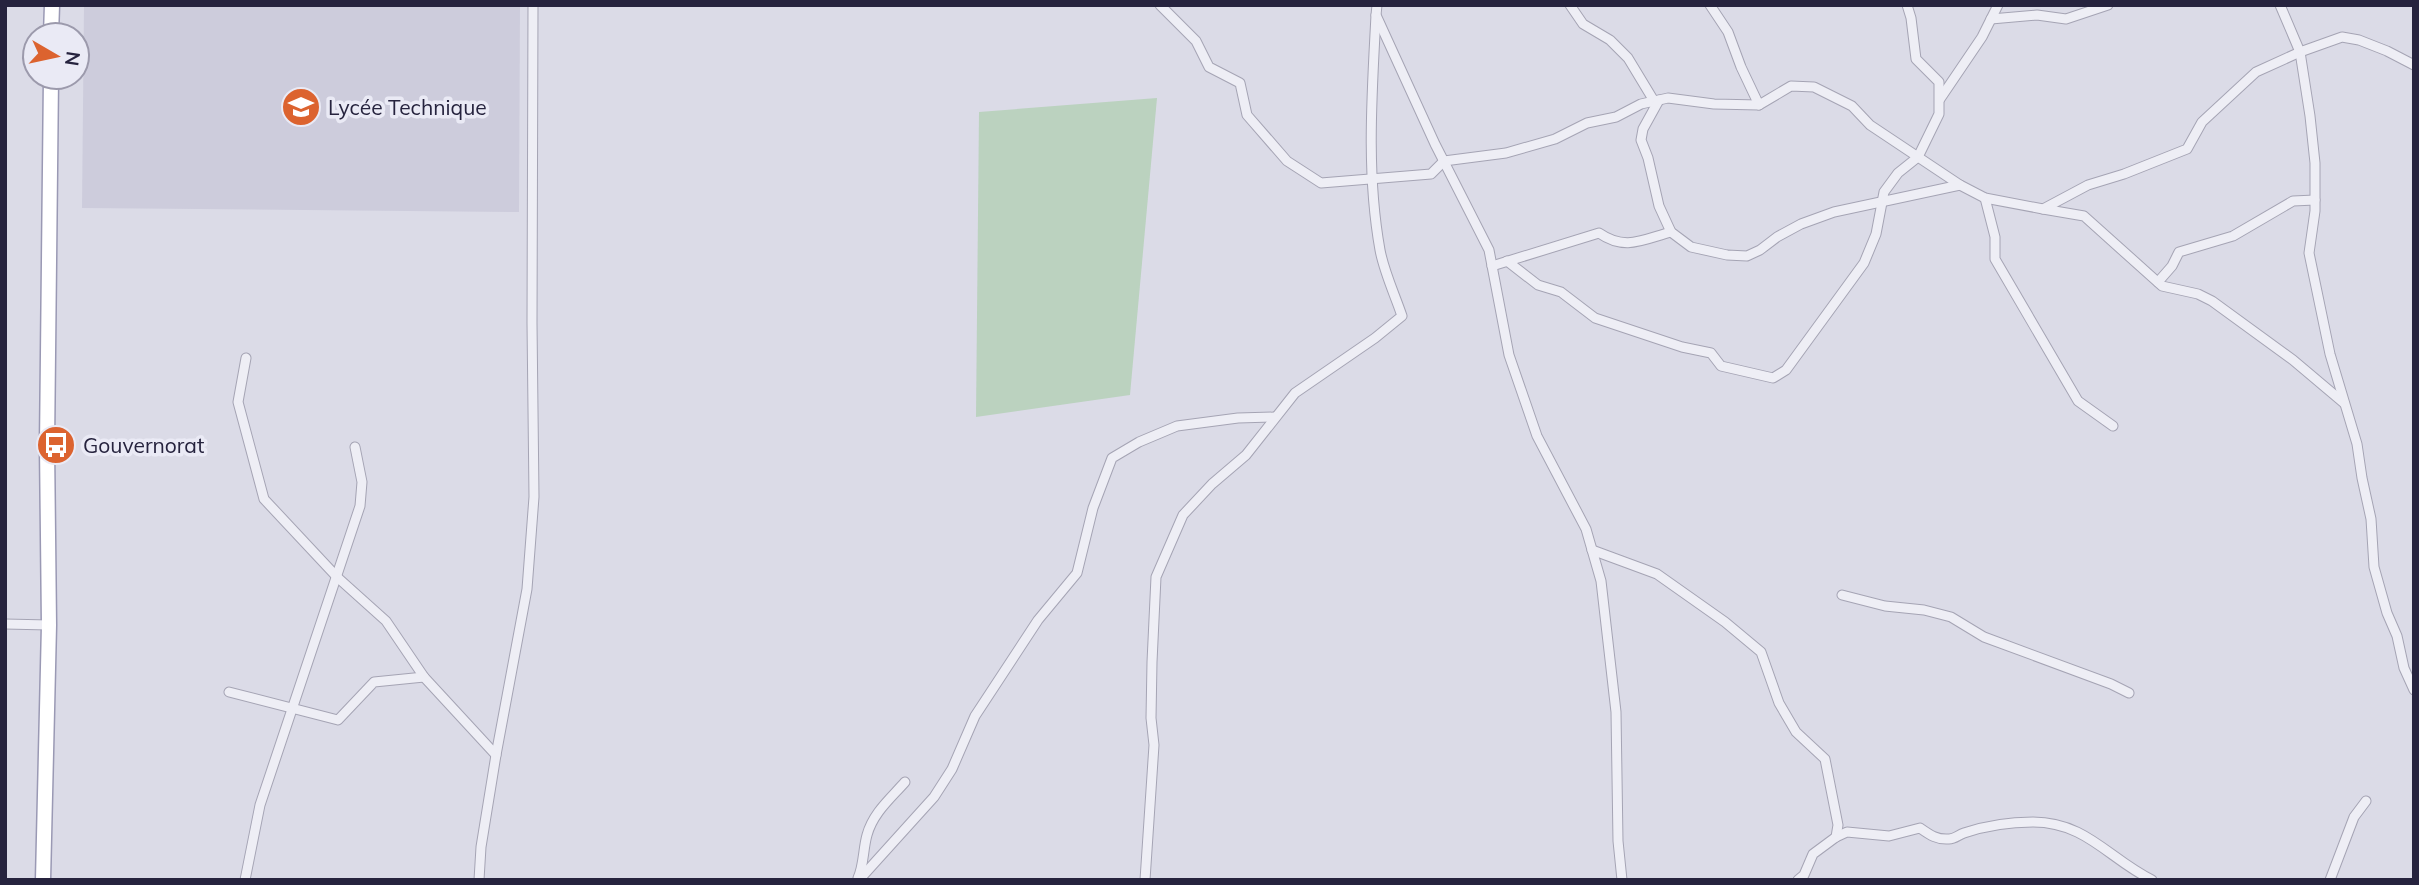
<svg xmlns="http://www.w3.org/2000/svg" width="2419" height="885" font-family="Mulish,sans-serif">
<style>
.built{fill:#cdccdc}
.green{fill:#bbd2bf}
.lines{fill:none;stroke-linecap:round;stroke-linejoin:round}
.street-casing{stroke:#a5a4b4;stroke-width:11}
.primary-casing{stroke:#9a99b4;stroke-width:17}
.street{stroke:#eeeef5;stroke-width:9}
.primary{stroke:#fff;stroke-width:14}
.labels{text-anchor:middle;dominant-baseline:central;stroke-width:7;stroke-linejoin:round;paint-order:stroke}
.poi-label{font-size:21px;fill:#26233e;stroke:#eaeaf5;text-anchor:start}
</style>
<rect width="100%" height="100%" fill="#dbdbe7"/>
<polygon class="built" points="84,5 520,5 519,212 82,208"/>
<polygon class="green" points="1157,98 1130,395 976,417 979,112"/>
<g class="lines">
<defs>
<g id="street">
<polyline points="1160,5 1196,41 1209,67 1240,83 1247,115 1287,161 1321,183 1431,174 1444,161 1506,153 1555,139 1587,123 1616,117 1641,104 1668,98 1714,104 1759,105 1791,86 1814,87 1852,106 1870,125 1960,185 1985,198 2043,209 2088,185 2124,174 2187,149 2202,122 2256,72 2300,52 2342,37 2359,40 2387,51 2414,65"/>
<polyline points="1377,5 1376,15 1435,144 1489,250 1509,355 1537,436 1586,529 1601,581 1616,712 1618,841 1622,880"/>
<polyline points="1570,5 1583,24 1610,40 1628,58 1654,101"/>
<polyline points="1710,5 1728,32 1741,67 1759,105"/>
<polyline points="2280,5 2300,52 2310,116 2315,163 2315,211 2309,253 2330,354 2357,444 2362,478 2371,519 2374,567 2387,613 2397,636 2404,668 2414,690"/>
<polyline points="1991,19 2037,15 2066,19 2108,5"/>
<polyline points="1940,99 1982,37 1998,5"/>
<polyline points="1659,100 1643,129 1641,140 1648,158 1659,206 1671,232 1691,247 1727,255 1747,256 1760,250 1777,237 1801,224 1834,212 1960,185"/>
<polyline points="1985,198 1995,237 1995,259 2078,401 2113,426"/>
<polyline points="2043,209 2084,216 2162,286 2198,294 2212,301 2293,360 2344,403"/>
<polyline points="1507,261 1538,285 1561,292 1595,318 1682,347 1711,353 1721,366 1773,378 1786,370 1864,263 1876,234 1884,192 1898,173 1918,157 1939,114 1939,82 1916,59 1911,18 1907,5"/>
<path d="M1492,266l107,-33c26,18 43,7 72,-1"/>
<polyline points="2158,282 2172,266 2179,252 2233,236 2293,201 2315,200"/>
<polyline points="246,358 238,402 264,499 337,577 386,621 424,677 496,755"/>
<polyline points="1592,550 1657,574 1725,622 1761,652 1779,703 1796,732 1825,759 1838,825 1836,837"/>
<polyline points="1842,595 1885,606 1924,610 1951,617 1984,637 2111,684 2129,693"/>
<polyline points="5,624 49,625"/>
<polyline points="229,692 338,720 374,682 424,677"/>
<path d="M858,878c6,-13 5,-29 9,-43 6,-22 23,-36 38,-53"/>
<polyline points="245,880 260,805 360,506 362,482 355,447"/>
<polyline points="479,880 481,847 496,755 527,589 534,497 532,323 533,5"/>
<polyline points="859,880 934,797 952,769 975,716 1038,620 1077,573 1093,508 1112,458 1139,442 1177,426 1238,418 1275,417"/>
<path d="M1145,880l9,-135 -3,-27 1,-56 4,-85 27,-62 29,-31 34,-29 49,-62 80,-55 27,-22c-7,-21 -18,-44 -22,-66 -14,-78 -8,-157 -4,-235"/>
<path d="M1798,880l6,-5 9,-21 23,-17 11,-5 42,4 31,-8c10,7 17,12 29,11 6,0 9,-4 15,-6 21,-7 47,-11 69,-11 53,0 76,37 119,58"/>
<polyline points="2330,880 2354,817 2366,801"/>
</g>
<g id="primary">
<polyline points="51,35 52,5"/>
<polyline points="43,880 49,625 47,446 51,77"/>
</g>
</defs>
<use href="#street" class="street-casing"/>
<use href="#primary" class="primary-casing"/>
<use href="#street" class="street"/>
<use href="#primary" class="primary"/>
</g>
<defs>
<symbol id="school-disc" viewBox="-11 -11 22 22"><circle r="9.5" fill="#dc632f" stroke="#eaeaf5"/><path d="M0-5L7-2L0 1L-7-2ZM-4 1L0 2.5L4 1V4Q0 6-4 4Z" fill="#fff"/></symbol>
<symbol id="bus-disc" viewBox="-11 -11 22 22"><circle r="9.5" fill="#dc632f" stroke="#eaeaf5"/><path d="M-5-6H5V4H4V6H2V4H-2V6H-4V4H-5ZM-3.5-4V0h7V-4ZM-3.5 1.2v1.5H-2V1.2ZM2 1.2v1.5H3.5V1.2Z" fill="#fff"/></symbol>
</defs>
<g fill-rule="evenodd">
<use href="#school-disc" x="279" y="85" width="44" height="44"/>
<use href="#bus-disc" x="34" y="423" width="44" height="44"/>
</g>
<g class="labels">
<g class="poi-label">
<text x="328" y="107">Lycée Technique</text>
<text x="83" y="445">Gouvernorat</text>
</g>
</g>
<rect width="2419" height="885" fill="none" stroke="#26233e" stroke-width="14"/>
<g transform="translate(56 56) rotate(99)"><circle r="33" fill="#eaeaf5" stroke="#9c9aac" stroke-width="2"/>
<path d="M0-5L12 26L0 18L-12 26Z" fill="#dc632f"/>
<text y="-10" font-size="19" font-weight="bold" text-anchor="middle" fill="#26233e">N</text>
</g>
</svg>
